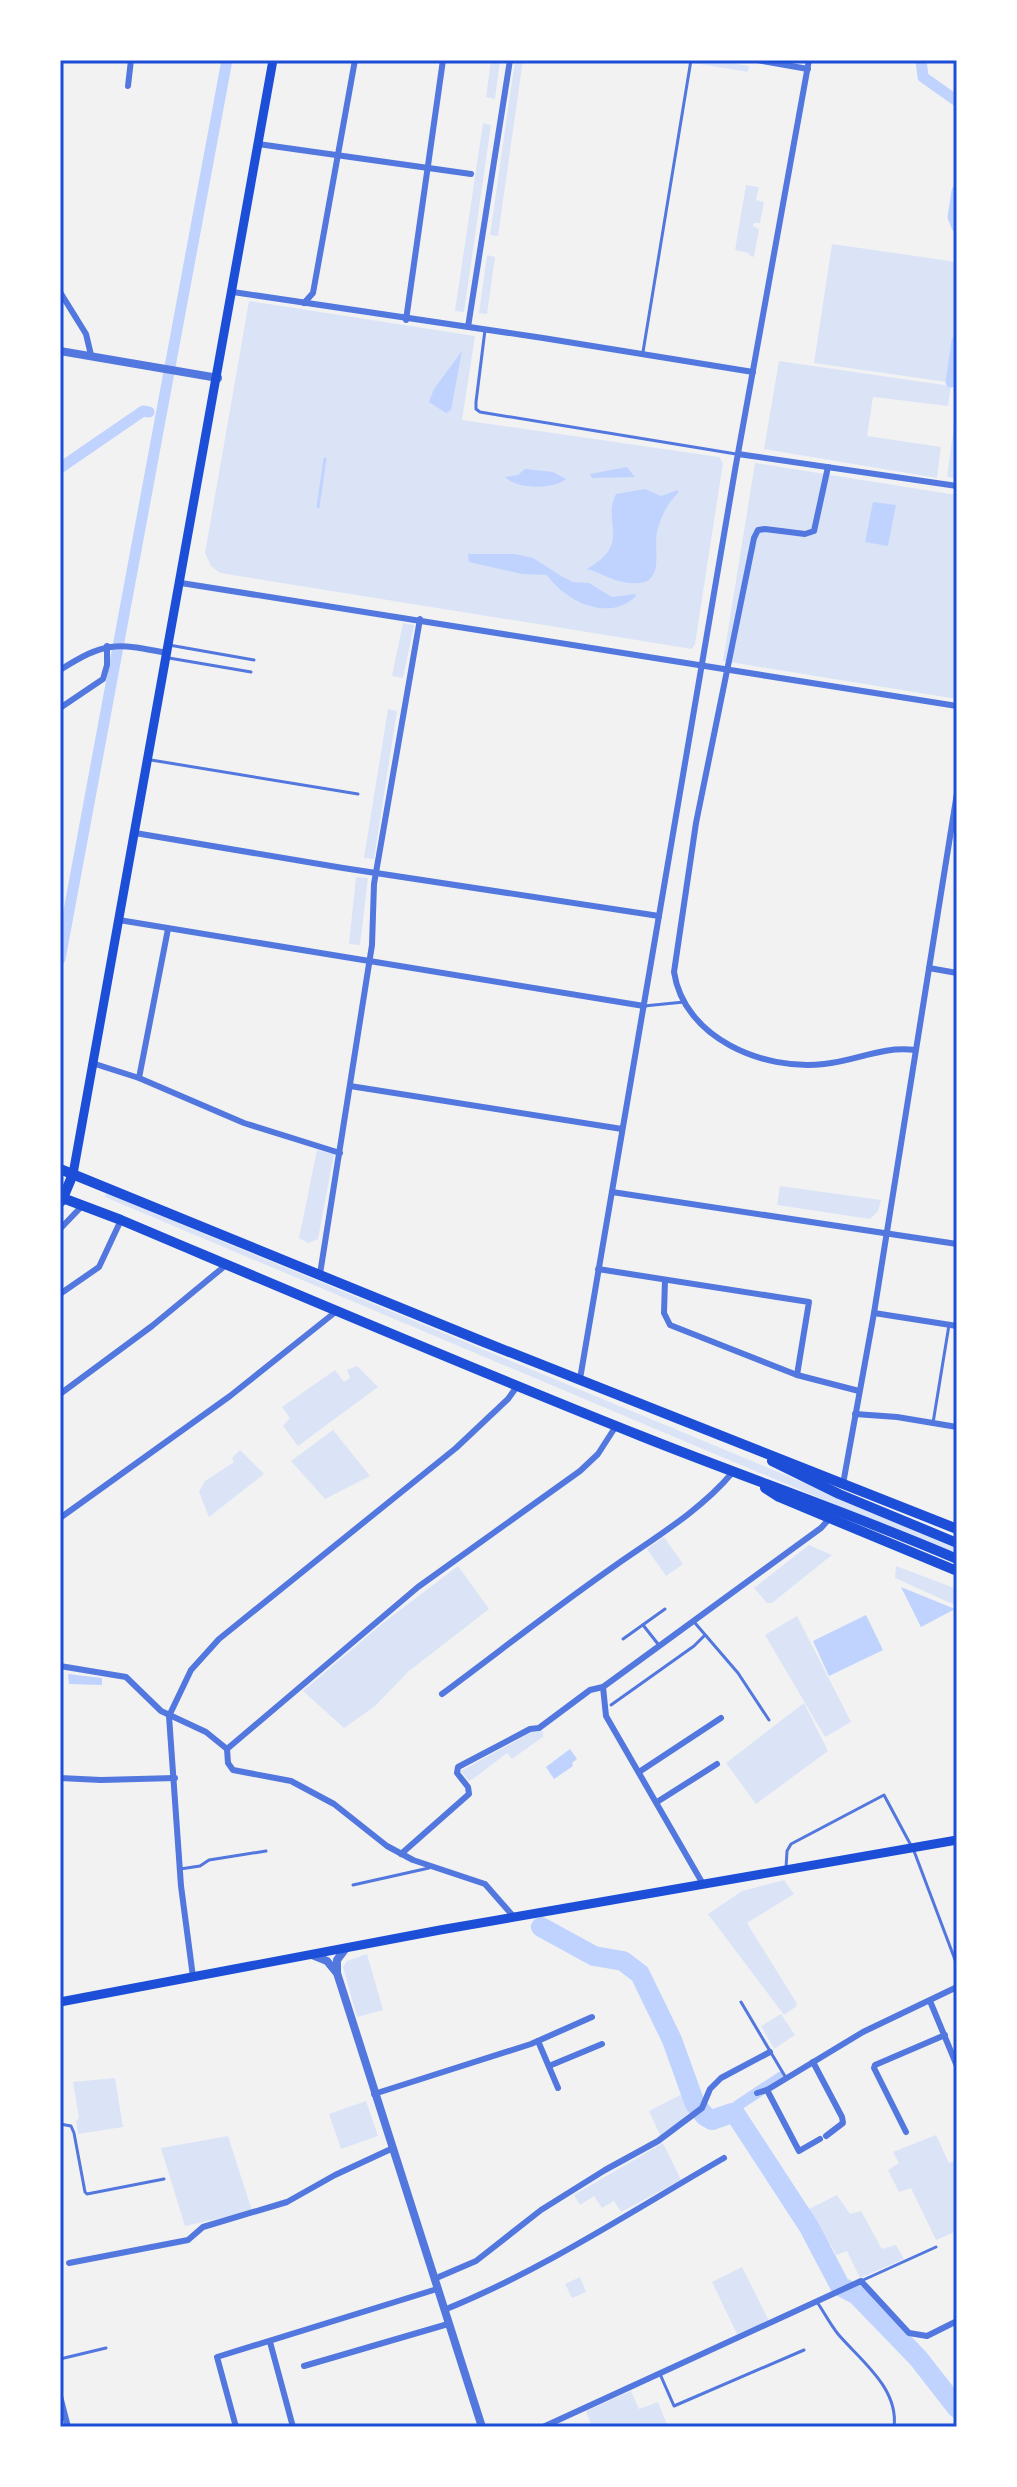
<svg xmlns="http://www.w3.org/2000/svg" width="1017" height="2487" font-family="'Fira Sans',sans-serif">
<style>
.green{fill:#dbe4f7}
.water{fill:#bfd3fe}
.lines{fill:none;stroke-linecap:round;stroke-linejoin:round}
.stream{stroke:#bfd3fe;stroke-width:3}
.canal{stroke:#bfd3fe;stroke-width:11}
.river{stroke:#bfd3fe;stroke-width:20}
.service{stroke:#5277de;stroke-width:3}
.minor{stroke:#5277de;stroke-width:6}
.tertiary{stroke:#5277de;stroke-width:8}
.secondary{stroke:#1d4ed8;stroke-width:9}
.primary{stroke:#1d4ed8;stroke-width:10}
.motorway{stroke:#1d4ed8;stroke-width:12}
.neatline{fill:none;stroke:#1d4ed8;stroke-width:3}
</style>
<rect width="100%" height="100%" fill="#f2f2f2"/>
<g class="green">
<polygon points="491,60 500,60 495,99 486,97"/>
<polygon points="515,60 523,60 498,236 490,235"/>
<polygon points="694,60 713,60 749,66 748,72 694,63"/>
<polygon points="483,123 491,125 464,312 455,311"/>
<polygon points="746,185 759,187 756,200 764,202 760,223 754,223 753,226 759,229 754,257 749,255 749,253 735,250"/>
<polygon points="832,244 957,262 957,314 947,382 814,363"/>
<polygon points="487,255 495,257 487,314 479,313"/>
<polygon points="249,301 475,336 462,420 719,457 723,463 695,644 692,649 220,573 211,566 205,553"/>
<polygon points="779,361 951,386 948,406 873,397 867,436 941,447 937,478 764,449"/>
<polygon points="957,404 957,479 947,477"/>
<polygon points="755,463 957,495 957,699 723,661"/>
<polygon points="403,623 414,625 403,678 392,676"/>
<polygon points="388,709 397,711 374,859 364,858"/>
<polygon points="356,877 368,878 360,945 349,944"/>
<polygon points="317,1150 334,1154 318,1239 308,1243 299,1238"/>
<polygon points="780,1186 881,1200 878,1211 870,1219 777,1205"/>
<polygon points="106,1193 899,1522 957,1547 957,1556 105,1197"/>
<polygon points="357,1366 378,1387 298,1446 283,1426 290,1418 282,1407 335,1370 344,1382 350,1378 347,1370"/>
<polygon points="333,1430 370,1476 325,1499 291,1461"/>
<polygon points="240,1450 264,1474 209,1517 199,1492 205,1481 234,1462 232,1458"/>
<polygon points="664,1537 683,1564 666,1576 647,1549"/>
<polygon points="809,1545 832,1555 772,1603 767,1603 754,1588"/>
<polygon points="458,1566 489,1609 409,1671 374,1707 344,1728 303,1691 383,1623"/>
<polygon points="896,1566 957,1589 957,1606 895,1578"/>
<polygon points="797,1616 851,1722 825,1737 765,1635"/>
<polygon points="804,1703 828,1751 756,1804 726,1763"/>
<polygon points="543,1731 543,1737 512,1759 507,1753 473,1779 469,1781 461,1771 532,1732"/>
<polygon points="784,1880 794,1894 747,1923 796,2002 797,2006 784,2015 708,1914 742,1891"/>
<polygon points="367,1954 383,2010 357,2017 343,1967 347,1961"/>
<polygon points="781,2014 795,2035 774,2049 761,2026"/>
<polygon points="115,2078 123,2127 78,2134 76,2121 79,2118 73,2082"/>
<polygon points="688,2091 695,2108 661,2137 649,2111"/>
<polygon points="366,2101 378,2136 341,2149 329,2114"/>
<polygon points="936,2135 949,2163 957,2160 957,2231 936,2240 911,2188 899,2192 888,2170 899,2163 893,2152"/>
<polygon points="228,2136 252,2211 185,2226 161,2148"/>
<polygon points="663,2143 681,2180 621,2212 614,2201 602,2208 594,2196 580,2205 574,2195"/>
<polygon points="837,2195 850,2214 861,2211 882,2249 896,2245 904,2259 860,2278 847,2251 836,2255 831,2245 825,2248 805,2211"/>
<polygon points="742,2267 769,2321 737,2334 712,2282"/>
<polygon points="580,2277 586,2292 572,2298 565,2284"/>
<polygon points="631,2391 639,2409 658,2402 668,2427 592,2427 586,2411"/>
</g>
<g class="water">
<polygon points="462,351 451,410 446,413 429,402 434,389"/>
<polygon points="627,467 635,477 592,478 590,474"/>
<path d="M525,469l28,3 13,7c-13,11 -49,10 -61,-2l13,-2z"/>
<path d="M645,489l16,7 17,-6v3c-11,11 -17,23 -21,39 -4,22 10,55 -28,51 -14,-1 -28,-10 -42,-14 46,-26 14,-47 29,-75z"/>
<polygon points="873,502 896,505 888,546 865,542"/>
<path d="M468,554h47l18,4 30,19 10,5 16,1 23,14 23,-3 1,2c-27,27 -71,5 -89,-21l-25,-1 -53,-12z"/>
<polygon points="901,1587 955,1609 921,1627"/>
<polygon points="866,1615 883,1650 829,1676 813,1641"/>
<polygon points="68,1674 102,1678 102,1685 69,1684"/>
<polygon points="570,1749 577,1759 572,1763 573,1766 554,1779 546,1767"/>
</g>
<g class="lines">
<polyline class="stream" points="318,507 325,459"/>
<g class="canal">
<polyline points="921,60 923,77 957,101"/>
<polyline points="957,191 953,217 957,227"/>
<polyline points="951,382 957,341"/>
<polyline points="60,468 143,411 149,412"/>
<polyline points="60,959 227,60"/>
<polyline points="737,2106 781,2077"/>
</g>
<polyline class="river" points="541,1927 594,1956 623,1961 640,1974 672,2040 695,2104 705,2116 712,2120 732,2113 736,2115 809,2227 840,2286 857,2295 918,2358 957,2408"/>
<g class="service">
<polyline points="485,330 476,402 476,409 480,412 736,454"/>
<polyline points="643,352 691,60"/>
<polyline points="169,645 254,660"/>
<polyline points="169,658 251,672"/>
<polyline points="151,760 358,794"/>
<polyline points="644,1006 684,1002"/>
<polyline points="933,1423 949,1325"/>
<polyline points="695,1623 738,1673 769,1720"/>
<polyline points="643,1625 658,1644"/>
<polyline points="623,1639 665,1609"/>
<polyline points="611,1705 694,1646 705,1635"/>
<polyline points="786,1868 787,1851 791,1844 884,1795 914,1851 957,1965"/>
<polyline points="180,1869 200,1866 209,1860 266,1851"/>
<polyline points="353,1885 429,1868"/>
<polyline points="741,2002 786,2078"/>
<polyline points="60,2124 71,2126 74,2133 85,2192 87,2194 164,2179"/>
<polyline points="861,2281 936,2247"/>
<path d="M817,2302c7,10 13,22 21,32 22,26 61,54 56,93"/>
<polyline points="60,2359 106,2348"/>
<polyline points="660,2374 674,2406 804,2350"/>
</g>
<g class="minor">
<polyline points="757,60 808,69"/>
<polyline points="128,86 131,60"/>
<polyline points="258,144 471,174"/>
<polyline points="60,292 86,334 91,355"/>
<polyline points="233,292 543,338 753,372"/>
<polyline points="304,303 313,293 355,60"/>
<polyline points="406,320 443,60"/>
<polyline points="468,327 510,60"/>
<polyline points="738,454 957,486"/>
<path d="M828,467l-14,64 -9,3 -40,-5 -7,1 -4,8 -58,285 -22,149c10,66 89,99 150,92 33,-3 56,-18 91,-14"/>
<polyline points="181,583 957,706"/>
<path d="M60,670c46,-29 55,-27 107,-17"/>
<polyline points="60,708 103,679 107,665 107,646"/>
<polyline points="135,833 343,868 659,916"/>
<polyline points="119,920 644,1006"/>
<polyline points="929,968 957,973"/>
<polyline points="92,1063 139,1078 244,1123 340,1153"/>
<polyline points="139,1078 168,929"/>
<polyline points="350,1086 622,1129"/>
<polyline points="612,1192 957,1244"/>
<polyline points="60,1229 82,1206"/>
<polyline points="598,1269 809,1302 797,1375"/>
<polyline points="320,1274 372,945 374,884 420,619"/>
<polyline points="665,1280 664,1313 670,1325 797,1375 859,1391"/>
<polyline points="60,1294 99,1267 121,1220"/>
<polyline points="874,1313 957,1326"/>
<polyline points="580,1379 735,470 809,60"/>
<polyline points="60,1394 152,1326 226,1265"/>
<polyline points="855,1414 897,1417 957,1427"/>
<polyline points="843,1484 874,1313 957,793"/>
<polyline points="60,1518 230,1396 338,1310"/>
<polyline points="60,1666 126,1677 161,1711 206,1732 227,1749 228,1763 233,1770 291,1781 334,1804 387,1846 413,1860 485,1884 514,1917"/>
<polyline points="603,1687 606,1716 703,1884"/>
<path d="M442,1694c58,-43 115,-88 174,-129 40,-28 85,-55 116,-92"/>
<polyline points="227,1749 418,1587 580,1471 598,1454 616,1426"/>
<polyline points="639,1772 721,1718"/>
<polyline points="60,1778 101,1780 175,1778"/>
<polyline points="657,1802 717,1764"/>
<polyline points="401,1854 469,1794 468,1787 457,1773 458,1767 530,1729 539,1728 590,1690 603,1687 821,1528 830,1518"/>
<polyline points="193,1977 181,1886 169,1716 191,1670 219,1639 456,1448 508,1399 518,1385"/>
<polyline points="930,2001 957,2066"/>
<polyline points="538,2041 558,2088"/>
<polyline points="813,2062 842,2117 843,2123 826,2136"/>
<polyline points="549,2066 602,2044"/>
<polyline points="767,2090 799,2151 820,2139"/>
<polyline points="757,2093 767,2090 863,2032 957,1987"/>
<polyline points="374,2094 531,2044 592,2017"/>
<polyline points="906,2132 874,2068 875,2065 945,2035"/>
<polyline points="69,2263 188,2240 203,2227 287,2202 335,2175 391,2149"/>
<polyline points="434,2279 476,2261 541,2210 605,2170 658,2141 702,2108 710,2089 721,2078 770,2052"/>
<path d="M444,2310c99,-40 188,-99 280,-152"/>
<polyline points="270,2342 293,2427"/>
<polyline points="304,2366 448,2324"/>
<polyline points="60,2396 68,2427"/>
<polyline points="236,2427 217,2357 437,2289"/>
<polyline points="543,2427 861,2281 909,2333 927,2336 957,2321"/>
</g>
<g class="tertiary">
<polyline points="60,351 218,378"/>
<polyline points="346,1948 337,1960 337,1973 482,2427"/>
<polyline points="312,1955 327,1961 336,1972"/>
</g>
<g class="secondary">
<polyline points="73,1174 273,60"/>
<polyline points="60,2002 440,1930 957,1840"/>
</g>
<g class="primary">
<polyline points="60,1169 484,1342 957,1529"/>
<path d="M60,1197l61,23c173,73 346,147 520,216 105,42 212,78 316,123"/>
<polyline points="63,1198 73,1174"/>
<polyline points="772,1461 839,1494 957,1543"/>
<polyline points="765,1488 779,1497 957,1571"/>
</g>
<polyline class="motorway" points="60,1201 63,1198"/>
</g>
<rect width="1017" height="2487" fill="none" stroke="#ffffff" stroke-width="124"/>
<rect x="62" y="62" width="893" height="2363" class="neatline"/>
</svg>
